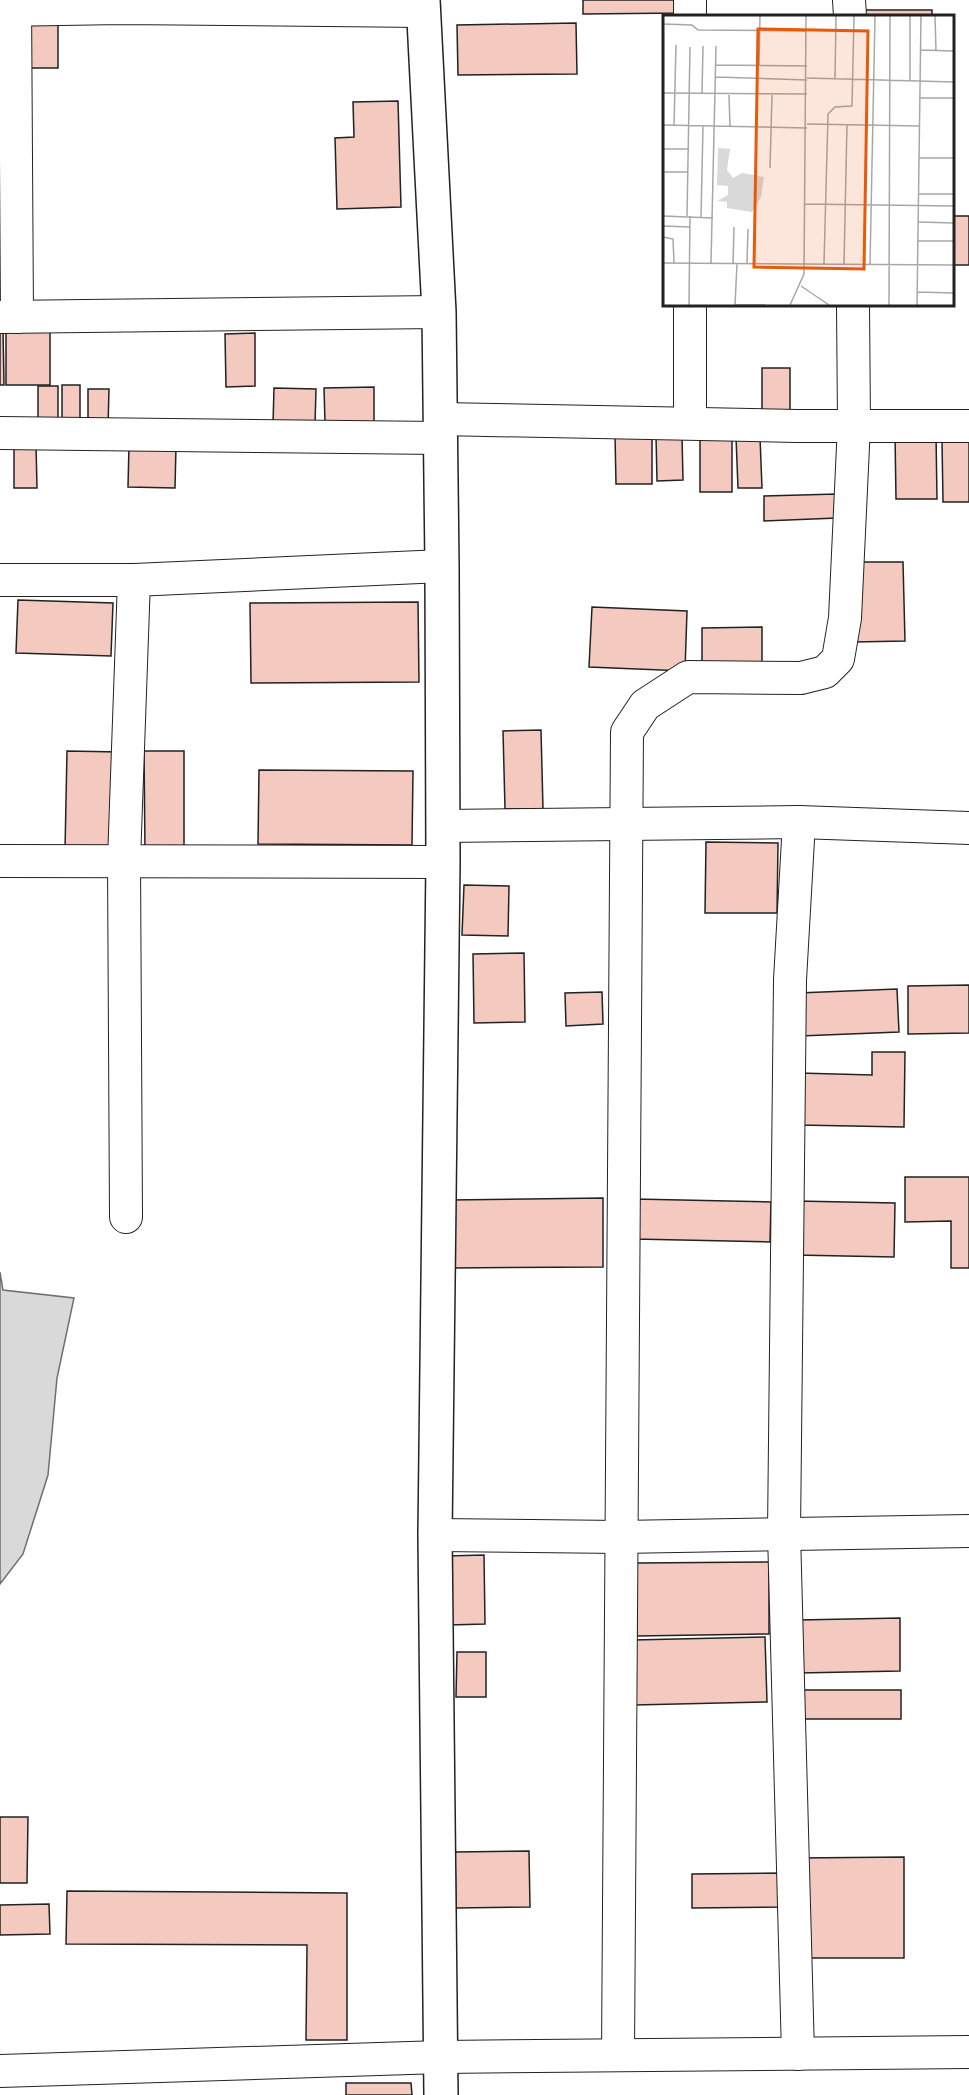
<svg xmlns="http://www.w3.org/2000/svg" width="969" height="2095" font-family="Ubuntu,sans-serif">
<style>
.water{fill:#d9d9d9;stroke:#6f6f6f;stroke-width:1.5}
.building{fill:#f3c9c0;stroke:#222;stroke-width:1.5}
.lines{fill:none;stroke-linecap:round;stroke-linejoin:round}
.minor-casing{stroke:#222;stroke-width:34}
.tertiary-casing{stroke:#222;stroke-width:36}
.minor{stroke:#fff;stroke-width:32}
.tertiary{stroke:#fff;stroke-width:33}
.inset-road{fill:none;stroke:#a7a7a7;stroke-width:1.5}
.view{fill:#e8590c;fill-opacity:0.15;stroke:#e8590c;stroke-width:3}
.inset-edge{fill:none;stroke:#222;stroke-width:3}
</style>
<rect width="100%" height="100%" fill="#fff"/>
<polygon class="water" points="0,1272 3,1290 74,1298 57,1378 48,1475 23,1554 0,1584"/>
<g class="building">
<polygon points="583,0 682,0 682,13 583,14"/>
<rect x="856" y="10" width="76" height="6"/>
<rect x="20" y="19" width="38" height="49"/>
<polygon points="576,23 577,74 458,75 457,25"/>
<polygon points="398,101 401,207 337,209 335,138 354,137 353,102"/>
<rect x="952" y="216" width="17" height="49"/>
<polygon points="0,329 3,329 4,385 0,385"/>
<rect x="6" y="330" width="44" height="55"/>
<polygon points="255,333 255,386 226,387 225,334"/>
<rect x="762" y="368" width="28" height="50"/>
<polygon points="62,385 80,385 80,426 62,425"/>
<polygon points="38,386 58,386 58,423 38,422"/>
<polygon points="374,387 374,422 325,423 324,388"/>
<polygon points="274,388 316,389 315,425 273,424"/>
<polygon points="88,389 109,389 108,427 88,427"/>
<polygon points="652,434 652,484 616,484 615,435"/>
<polygon points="936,434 937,499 896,499 895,435"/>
<polygon points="656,436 682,436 683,480 657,481"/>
<polygon points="736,437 760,437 762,488 738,488"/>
<rect x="700" y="438" width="32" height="54"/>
<polygon points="942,441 969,441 969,502 943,502"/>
<polygon points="14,444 36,444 37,488 14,488"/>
<polygon points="129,445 176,446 175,488 128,487"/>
<polygon points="837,494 837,518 764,521 764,496"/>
<polygon points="852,562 903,562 905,641 854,642"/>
<polygon points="18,600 113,603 111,656 16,653"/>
<polygon points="418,602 419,682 251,683 250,603"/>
<polygon points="592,607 687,611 685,671 589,667"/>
<polygon points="762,627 762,672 702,673 702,628"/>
<polygon points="541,730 543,809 505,809 503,731"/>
<polygon points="67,751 120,752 118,851 65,850"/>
<polygon points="144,751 184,751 184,851 145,851"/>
<polygon points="259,770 413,771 412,845 258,844"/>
<polygon points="706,842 778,843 777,913 705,913"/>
<polygon points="464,885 509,886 508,936 462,935"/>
<polygon points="524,953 525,1022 474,1023 473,954"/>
<polygon points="969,985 969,1033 908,1034 908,986"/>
<polygon points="897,989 899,1032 800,1036 798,993"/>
<polygon points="602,992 603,1024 566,1026 565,993"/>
<polygon points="872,1052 905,1052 904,1127 798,1125 799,1073 872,1075"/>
<polygon points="905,1177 969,1177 969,1268 951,1268 951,1221 905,1222"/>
<polygon points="603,1198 603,1267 450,1268 449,1200"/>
<polygon points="634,1199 771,1202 770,1242 634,1239"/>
<polygon points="796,1201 895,1203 894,1257 795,1255"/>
<polygon points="484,1555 485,1624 449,1625 446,1556"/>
<polygon points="769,1562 769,1634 637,1636 637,1563"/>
<polygon points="900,1618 900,1671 799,1673 798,1620"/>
<polygon points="765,1637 767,1702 634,1705 633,1640"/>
<polygon points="457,1652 486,1652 486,1697 456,1697"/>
<rect x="796" y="1690" width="105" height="29"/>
<polygon points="0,1817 28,1817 27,1883 0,1883"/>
<polygon points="529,1851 530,1907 456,1908 455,1852"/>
<polygon points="904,1857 904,1958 798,1958 798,1858"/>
<polygon points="783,1873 784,1907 692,1908 692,1874"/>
<polygon points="67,1891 347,1893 347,2040 306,2040 307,1945 66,1944"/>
<polygon points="49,1904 50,1934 0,1935 0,1905"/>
<polygon points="346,2083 411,2083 412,2095 346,2095"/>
</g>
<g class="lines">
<defs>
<g id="minor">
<polyline points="15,0 17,317"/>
<polyline points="690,0 690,16"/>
<polyline points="849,0 850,16"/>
<polyline points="0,10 122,8 423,11"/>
<polyline points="690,304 690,423"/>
<polyline points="0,317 439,312"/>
<polyline points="440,419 797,426 969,426"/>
<polyline points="0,433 440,438"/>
<polyline points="0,580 134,580 442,566"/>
<polyline points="443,826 799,822 969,828"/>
<polyline points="0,861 443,862"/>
<polyline points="126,1217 124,861 134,580"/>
<polyline points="435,1535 620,1537 969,1531"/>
<polyline points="798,2054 784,1533 790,980 799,822"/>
<polyline points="618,2055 627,732 645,705 688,677 801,678 825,672 838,659 845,618 854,425 853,304"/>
<polyline points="0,2071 441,2057 969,2052"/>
</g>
<polyline id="tertiary" points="423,0 439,312 442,566 443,862 435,1535 441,2095"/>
</defs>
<use href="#minor" class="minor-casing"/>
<use href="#tertiary" class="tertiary-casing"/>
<use href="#minor" class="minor"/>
<use href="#tertiary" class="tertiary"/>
</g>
<g transform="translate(663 15)">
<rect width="291" height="291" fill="#fff"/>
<path d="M55,133l12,1 -3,21 6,8 9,-5 22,4 -3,20 -9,15 -25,-4v-6l-10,-1 11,-6v-9l-11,-1z" fill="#d9d9d9"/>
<path class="inset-road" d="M272,1l1,35M0,9l29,1 6,5 108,1M258,35l33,1M53,50l91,1M96,50l1,-49M53,62l91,3M144,63l147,4M172,64l1,-63M247,65v-64M0,78l144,1M39,79l1,-48M66,80l1,31M257,83h34M144,109l113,2M0,110l144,3M11,111l2,-81M0,134h26M256,143h35M107,153l2,-73M0,157h25M256,179h35M141,189l150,2M0,201l50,2M24,201l3,-169M38,202l2,-91M256,207l35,1M0,211l27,1M0,222l10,2 1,24M255,226h36M0,248l291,2M48,248l5,-217M70,249l1,-37M84,249l1,-35M161,249l4,-150 7,-7 17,-1 2,-90M181,249l3,-140M207,249l5,-248M138,271l28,19M254,277l37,1M26,290l1,-89M72,290l2,-41M72,290h30M127,290l14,-31 2,-258M226,290l1,-289M254,290l4,-289"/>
<path class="view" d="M95,14l110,2 -4,238 -110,-2z"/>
<rect width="291" height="291" class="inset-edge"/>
</g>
</svg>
